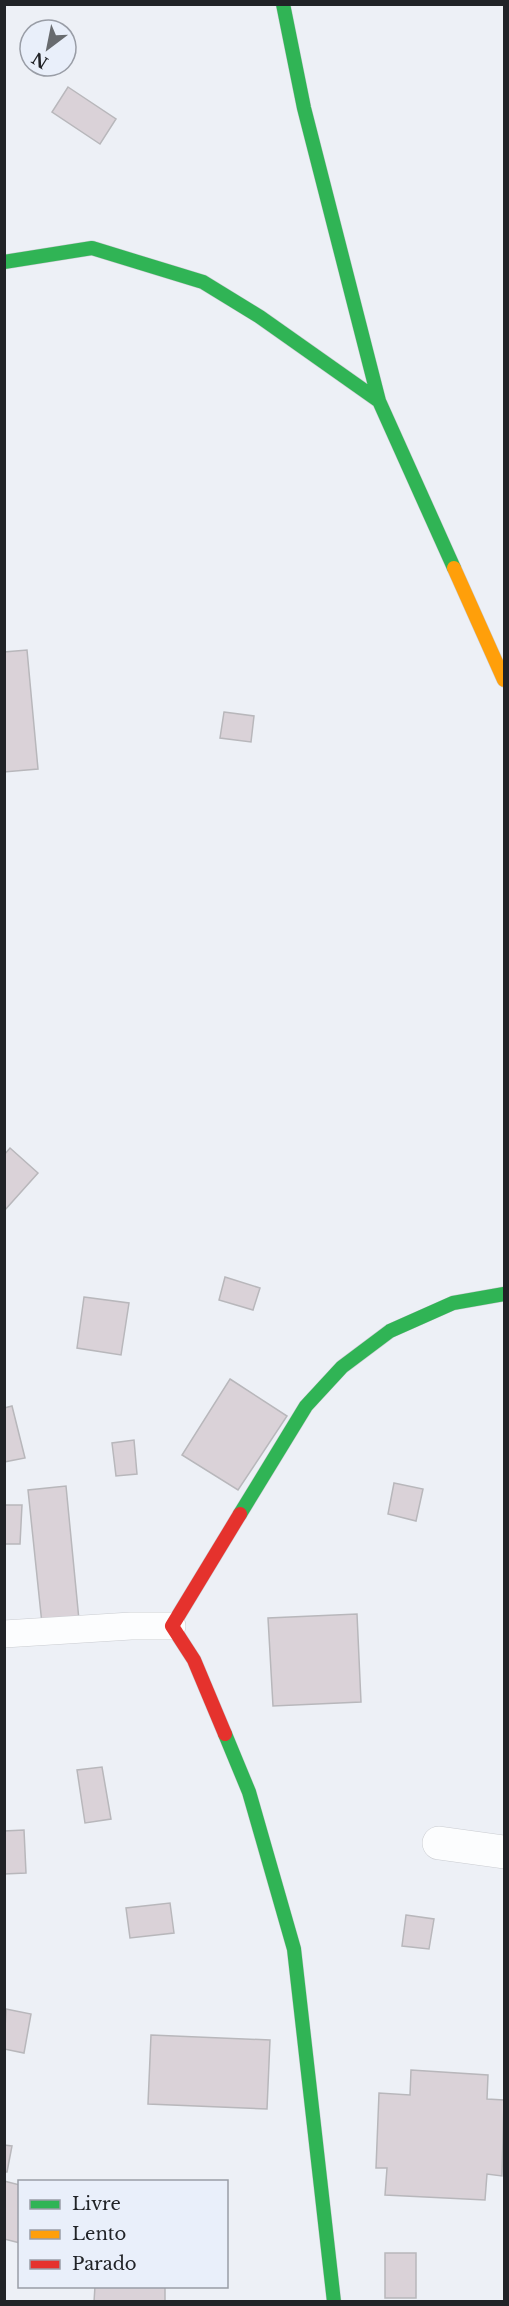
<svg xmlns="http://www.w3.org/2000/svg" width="509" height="2306" font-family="'Libre Baskerville',serif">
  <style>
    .building { fill: #dad2d8; stroke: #b8b7bb; stroke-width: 1.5 }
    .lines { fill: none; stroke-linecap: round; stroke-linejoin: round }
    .lane-casing { stroke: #caccd1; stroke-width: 28 }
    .street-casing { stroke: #caccd1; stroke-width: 34 }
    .fast-casing { stroke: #caccd1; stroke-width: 15 }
    .slow-casing { stroke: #caccd1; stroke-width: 15 }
    .jam-casing { stroke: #caccd1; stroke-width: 15 }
    .lane { stroke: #fcfdfe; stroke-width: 27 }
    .street { stroke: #fcfdfe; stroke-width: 33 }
    .fast { stroke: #30b455; stroke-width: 14 }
    .slow { stroke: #ff9f0a; stroke-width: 14 }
    .jam { stroke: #e5322d; stroke-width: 14 }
  </style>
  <rect width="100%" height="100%" fill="#edf0f6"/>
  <path class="building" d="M 68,87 L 116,119 L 100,144 L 52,112 Z
    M 27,650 L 38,769 L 4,772 L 4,652 Z
    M 224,712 L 254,716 L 251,742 L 220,738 Z
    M 10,1148 L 38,1173 L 4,1211 L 4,1155 Z
    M 225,1277 L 260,1288 L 253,1310 L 219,1300 Z
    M 84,1297 L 129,1303 L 121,1355 L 77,1348 Z
    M 230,1379 L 287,1416 L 238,1490 L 182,1455 Z
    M 12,1406 L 25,1458 L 4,1462 L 4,1408 Z
    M 134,1440 L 137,1474 L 116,1476 L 112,1443 Z
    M 394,1483 L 423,1489 L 416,1521 L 388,1514 Z
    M 66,1486 L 79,1620 L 42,1624 L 28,1490 Z
    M 4,1505 L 22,1505 L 20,1544 L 4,1544 Z
    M 357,1614 L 361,1702 L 273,1706 L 268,1618 Z
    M 102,1767 L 111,1819 L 85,1823 L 77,1770 Z
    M 24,1830 L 26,1873 L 4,1874 L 4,1831 Z
    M 170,1903 L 174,1933 L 130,1938 L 126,1908 Z
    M 406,1915 L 434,1919 L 429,1949 L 402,1946 Z
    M 6,2009 L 31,2014 L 24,2053 L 4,2049 Z
    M 151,2035 L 270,2040 L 267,2109 L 148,2104 Z
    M 411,2070 L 488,2075 L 487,2099 L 504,2100 L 502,2176 L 487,2174 L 485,2200 L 385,2195 L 387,2168 L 376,2168 L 379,2093 L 410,2095 Z
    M 4,2145 L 12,2146 L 7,2172 L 4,2172 Z
    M 4,2181 L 20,2185 L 20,2243 L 4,2239 Z
    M 385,2253 L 416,2253 L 416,2298 L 385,2298 Z
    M 95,2286 L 165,2286 L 165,2302 L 94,2302 Z"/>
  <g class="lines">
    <g class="lane-casing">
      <path id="lane" d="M 4,1634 L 131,1626 L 172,1626"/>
    </g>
    <g class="street-casing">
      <path id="street" d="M 439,1843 L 504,1852"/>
    </g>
    <g class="fast-casing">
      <path id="fast" d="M 283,4 L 304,108 L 379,401 L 454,568
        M 4,262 L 92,248 L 203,282 L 260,317 L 379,401
        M 240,1514 L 306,1406 L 342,1367 L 390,1331 L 453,1303 L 504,1294
        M 225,1734 L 249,1792 L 294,1949 L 334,2302"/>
    </g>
    <g class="slow-casing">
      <path id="slow" d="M 454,568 L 504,680"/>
    </g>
    <g class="jam-casing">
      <path id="jam" d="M 225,1734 L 194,1660 L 172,1626 L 240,1514"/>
    </g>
    <use href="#lane" class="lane"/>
    <use href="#street" class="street"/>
    <use href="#fast" class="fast"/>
    <use href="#slow" class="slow"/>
    <use href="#jam" class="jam"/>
  </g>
  <rect width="509" height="2306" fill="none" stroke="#212327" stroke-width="12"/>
  <rect x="18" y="2180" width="210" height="108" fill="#e9effa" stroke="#999da6" stroke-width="1.5"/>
  <rect x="30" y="2200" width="30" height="9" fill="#30b455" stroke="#999da6" stroke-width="1.5"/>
  <text x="72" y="2210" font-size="18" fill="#212327">Livre</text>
  <rect x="30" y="2230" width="30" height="9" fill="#ff9f0a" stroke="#999da6" stroke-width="1.5"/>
  <text x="72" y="2240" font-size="18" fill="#212327">Lento</text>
  <rect x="30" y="2260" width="30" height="9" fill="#e5322d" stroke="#999da6" stroke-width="1.5"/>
  <text x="72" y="2270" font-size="18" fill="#212327">Parado</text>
  <g transform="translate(48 48) rotate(212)"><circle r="28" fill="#e9effa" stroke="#999da6" stroke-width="1.5"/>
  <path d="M0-4.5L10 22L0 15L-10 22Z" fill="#686b6f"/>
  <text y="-9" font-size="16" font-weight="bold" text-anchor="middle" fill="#212327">N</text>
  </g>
</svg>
